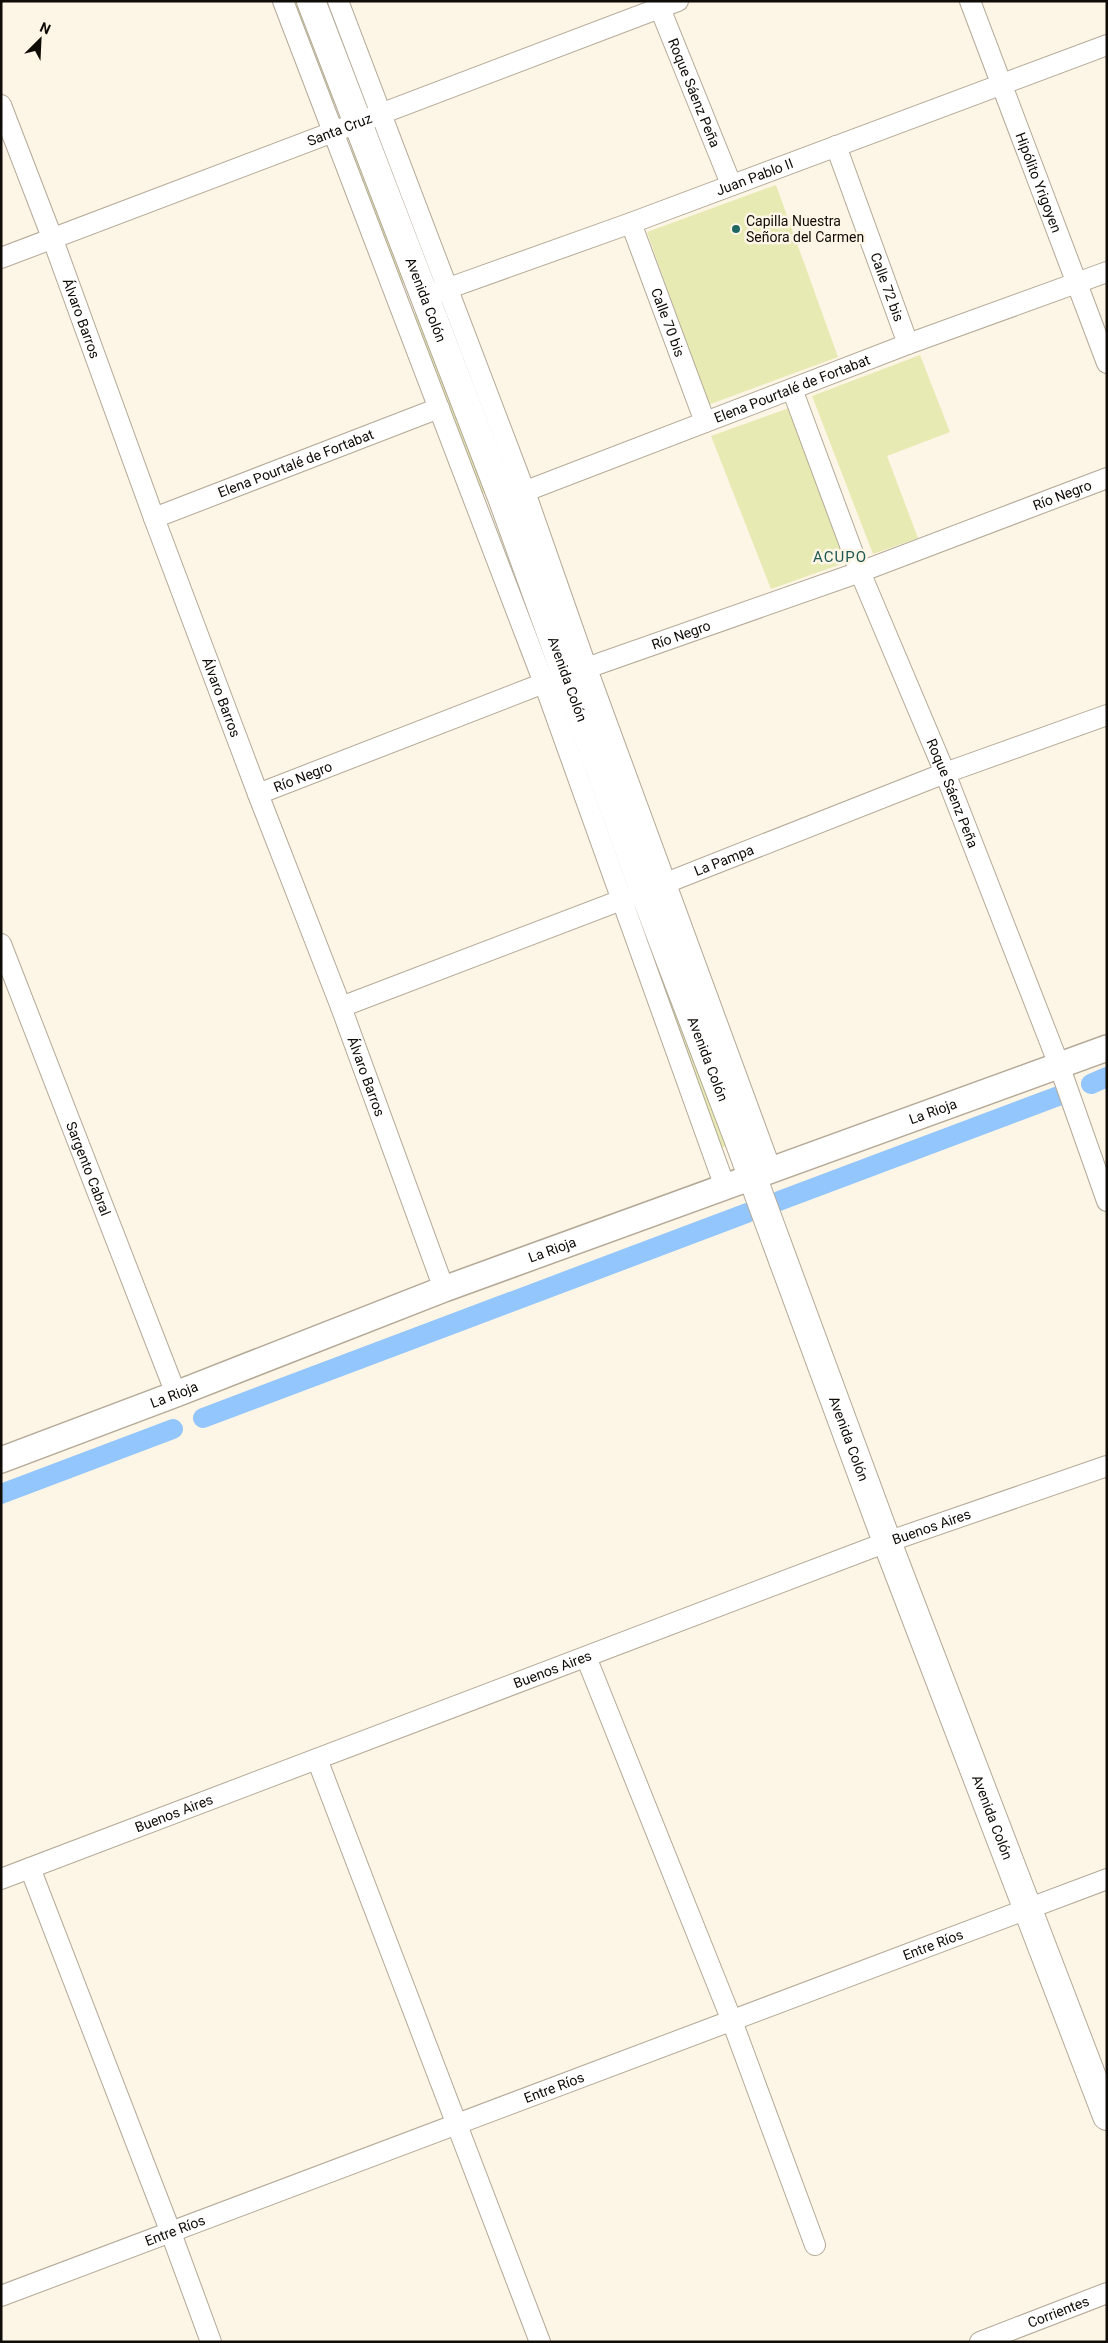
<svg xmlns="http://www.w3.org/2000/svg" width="1108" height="2343" font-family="Roboto,sans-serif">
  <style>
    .green { fill: #e7ebb3 }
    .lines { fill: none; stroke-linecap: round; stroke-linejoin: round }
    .canal { stroke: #92c6fc; stroke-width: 20 }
    .minor-casing { stroke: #b4a997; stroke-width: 22 }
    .tertiary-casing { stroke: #b4a997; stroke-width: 28 }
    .secondary-casing { stroke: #b4a997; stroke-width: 30 }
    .minor { stroke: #fff; stroke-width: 20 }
    .tertiary { stroke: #fff; stroke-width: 25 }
    .secondary { stroke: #fff; stroke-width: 28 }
    .poi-dot { fill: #1e6861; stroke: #fdf5e5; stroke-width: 2 }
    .labels { text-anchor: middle; stroke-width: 5; stroke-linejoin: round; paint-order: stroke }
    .street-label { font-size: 14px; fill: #0f0b06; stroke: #fdf5e5 }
    .poi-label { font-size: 14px; fill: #0f0b06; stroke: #fdf5e5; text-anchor: start }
    .neighbourhood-label { font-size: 15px; letter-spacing: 1px; fill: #1f5852; stroke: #fdf5e5 }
  </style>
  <rect width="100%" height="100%" fill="#fdf5e5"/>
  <path class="green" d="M 293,1 L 299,1 L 338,101 L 332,103 Z
    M 355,149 L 405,283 L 400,285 L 350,151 Z
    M 776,185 L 838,357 L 708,405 L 647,232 Z
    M 419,312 L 485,493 L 480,495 L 414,314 Z
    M 920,355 L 950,432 L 887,456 L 918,538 L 873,554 L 812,396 Z
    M 789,408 L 847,562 L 771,589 L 711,436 Z
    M 642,918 L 726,1146 L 720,1148 L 636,919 Z"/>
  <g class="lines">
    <path class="canal" d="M 1091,1084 L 1107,1077
      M 779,1201 L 1061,1095
      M 203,1418 L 747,1213
      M 1,1494 L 173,1429"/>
    <g class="minor-casing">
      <g id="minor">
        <path d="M 283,1 L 544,683 L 725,1187"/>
        <path d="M 338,1 L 525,492 L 587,669 L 771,1170"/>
        <path id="s1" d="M 657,1 L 731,184"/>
        <path id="s2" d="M 970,1 L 1107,363"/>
        <path id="s3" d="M 1,105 L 53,240 L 154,518 L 258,794 L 341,1007 L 444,1289"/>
        <path id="s4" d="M 836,146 L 908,344"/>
        <path id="s5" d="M 631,223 L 705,422"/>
        <path id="s6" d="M 1,258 L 678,1"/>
        <path id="s7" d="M 435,293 L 631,223 L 1107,45"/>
        <path id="s8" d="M 792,389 L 860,572 L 945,773 L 1059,1065 L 1107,1201"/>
        <path id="s9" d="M 513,496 L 908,344 L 1107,272"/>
        <path id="s10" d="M 154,518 L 439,408"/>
        <path id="s11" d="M 258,794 L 544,683 L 860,572 L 1107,478"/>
        <path id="s12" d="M 1,944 L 176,1394"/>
        <path id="s13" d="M 341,1007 L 666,883 L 945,773 L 1107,715"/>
        <path d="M 586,1657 L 732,2021 L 815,2245"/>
        <path d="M 317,1759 L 540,2342"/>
        <path d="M 30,1868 L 171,2233 L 211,2342"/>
        <path id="s14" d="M 1,1879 L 887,1542 L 1107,1466"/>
        <path id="s15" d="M 1,2296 L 1107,1879"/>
        <path id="s16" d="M 980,2342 L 1107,2293"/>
      </g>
    </g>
    <g class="tertiary-casing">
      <g id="tertiary">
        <path id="s17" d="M 1,1460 L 176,1394 L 444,1289 L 1107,1048"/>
      </g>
    </g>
    <g class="secondary-casing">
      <g id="secondary">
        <path id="s18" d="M 311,1 L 503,500 L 644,891 L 738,1138 L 887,1542 L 1107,2116"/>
      </g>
    </g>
    <use href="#minor" class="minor"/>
    <use href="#tertiary" class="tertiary"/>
    <use href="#secondary" class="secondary"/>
  </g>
  <circle class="poi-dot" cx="736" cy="229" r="5"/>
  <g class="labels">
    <g class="street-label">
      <text dy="5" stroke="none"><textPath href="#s1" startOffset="99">Roque Sáenz Peña</textPath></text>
      <text dy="5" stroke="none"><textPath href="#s6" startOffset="362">Santa Cruz</textPath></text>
      <text dy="5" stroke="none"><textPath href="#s7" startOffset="340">Juan Pablo II</textPath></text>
      <text dy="5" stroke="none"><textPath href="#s2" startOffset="194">Hipólito Yrigoyen</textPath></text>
      <text dy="5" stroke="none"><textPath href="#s4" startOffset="150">Calle 72 bis</textPath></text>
      <text dy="5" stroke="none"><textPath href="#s18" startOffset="320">Avenida Colón</textPath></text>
      <text dy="5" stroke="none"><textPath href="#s3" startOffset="228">Álvaro Barros</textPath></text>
      <text dy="5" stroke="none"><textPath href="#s5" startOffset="106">Calle 70 bis</textPath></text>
      <text dy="5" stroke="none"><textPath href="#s9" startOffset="299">Elena Pourtalé de Fortabat</textPath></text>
      <text dy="5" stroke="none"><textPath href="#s10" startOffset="152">Elena Pourtalé de Fortabat</textPath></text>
      <text dy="5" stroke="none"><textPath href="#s11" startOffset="858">Río Negro</textPath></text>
      <text dy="5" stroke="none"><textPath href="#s11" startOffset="452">Río Negro</textPath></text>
      <text dy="5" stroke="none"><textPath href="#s18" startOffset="725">Avenida Colón</textPath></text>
      <text dy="5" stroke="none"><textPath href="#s3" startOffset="632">Álvaro Barros</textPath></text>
      <text dy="5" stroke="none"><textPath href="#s11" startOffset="48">Río Negro</textPath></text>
      <text dy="5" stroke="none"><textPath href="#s8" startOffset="435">Roque Sáenz Peña</textPath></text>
      <text dy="5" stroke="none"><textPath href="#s13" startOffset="410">La Pampa</textPath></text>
      <text dy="5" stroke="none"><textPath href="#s18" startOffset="1130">Avenida Colón</textPath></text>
      <text dy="5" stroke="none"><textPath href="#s3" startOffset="1038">Álvaro Barros</textPath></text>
      <text dy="5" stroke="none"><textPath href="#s17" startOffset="995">La Rioja</textPath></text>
      <text dy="5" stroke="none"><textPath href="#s12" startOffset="241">Sargento Cabral</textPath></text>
      <text dy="5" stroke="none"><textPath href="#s17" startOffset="590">La Rioja</textPath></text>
      <text dy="5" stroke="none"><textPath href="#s17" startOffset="185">La Rioja</textPath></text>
      <text dy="5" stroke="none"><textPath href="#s18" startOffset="1535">Avenida Colón</textPath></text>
      <text dy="5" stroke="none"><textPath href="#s14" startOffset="995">Buenos Aires</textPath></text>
      <text dy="5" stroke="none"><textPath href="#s14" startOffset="590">Buenos Aires</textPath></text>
      <text dy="5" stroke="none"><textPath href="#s14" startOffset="185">Buenos Aires</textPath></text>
      <text dy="5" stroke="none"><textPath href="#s18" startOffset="1940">Avenida Colón</textPath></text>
      <text dy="5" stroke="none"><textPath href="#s15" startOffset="996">Entre Ríos</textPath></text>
      <text dy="5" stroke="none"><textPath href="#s15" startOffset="591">Entre Ríos</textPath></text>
      <text dy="5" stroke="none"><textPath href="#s15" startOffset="186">Entre Ríos</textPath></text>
      <text dy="5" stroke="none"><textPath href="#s16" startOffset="84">Corrientes</textPath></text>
    </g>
    <g class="poi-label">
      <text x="746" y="226">Capilla Nuestra<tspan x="746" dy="16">Señora del Carmen</tspan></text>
    </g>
    <g class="neighbourhood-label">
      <text x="840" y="562">ACUPO</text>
    </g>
  </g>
  <rect width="1108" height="2343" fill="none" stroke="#0f0b06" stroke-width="5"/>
  <g transform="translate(40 40) rotate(24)" stroke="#fdf5e5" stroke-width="4" paint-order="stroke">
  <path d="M0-4L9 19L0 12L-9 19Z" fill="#0f0b06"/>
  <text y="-8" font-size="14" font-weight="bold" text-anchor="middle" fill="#0f0b06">N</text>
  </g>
</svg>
